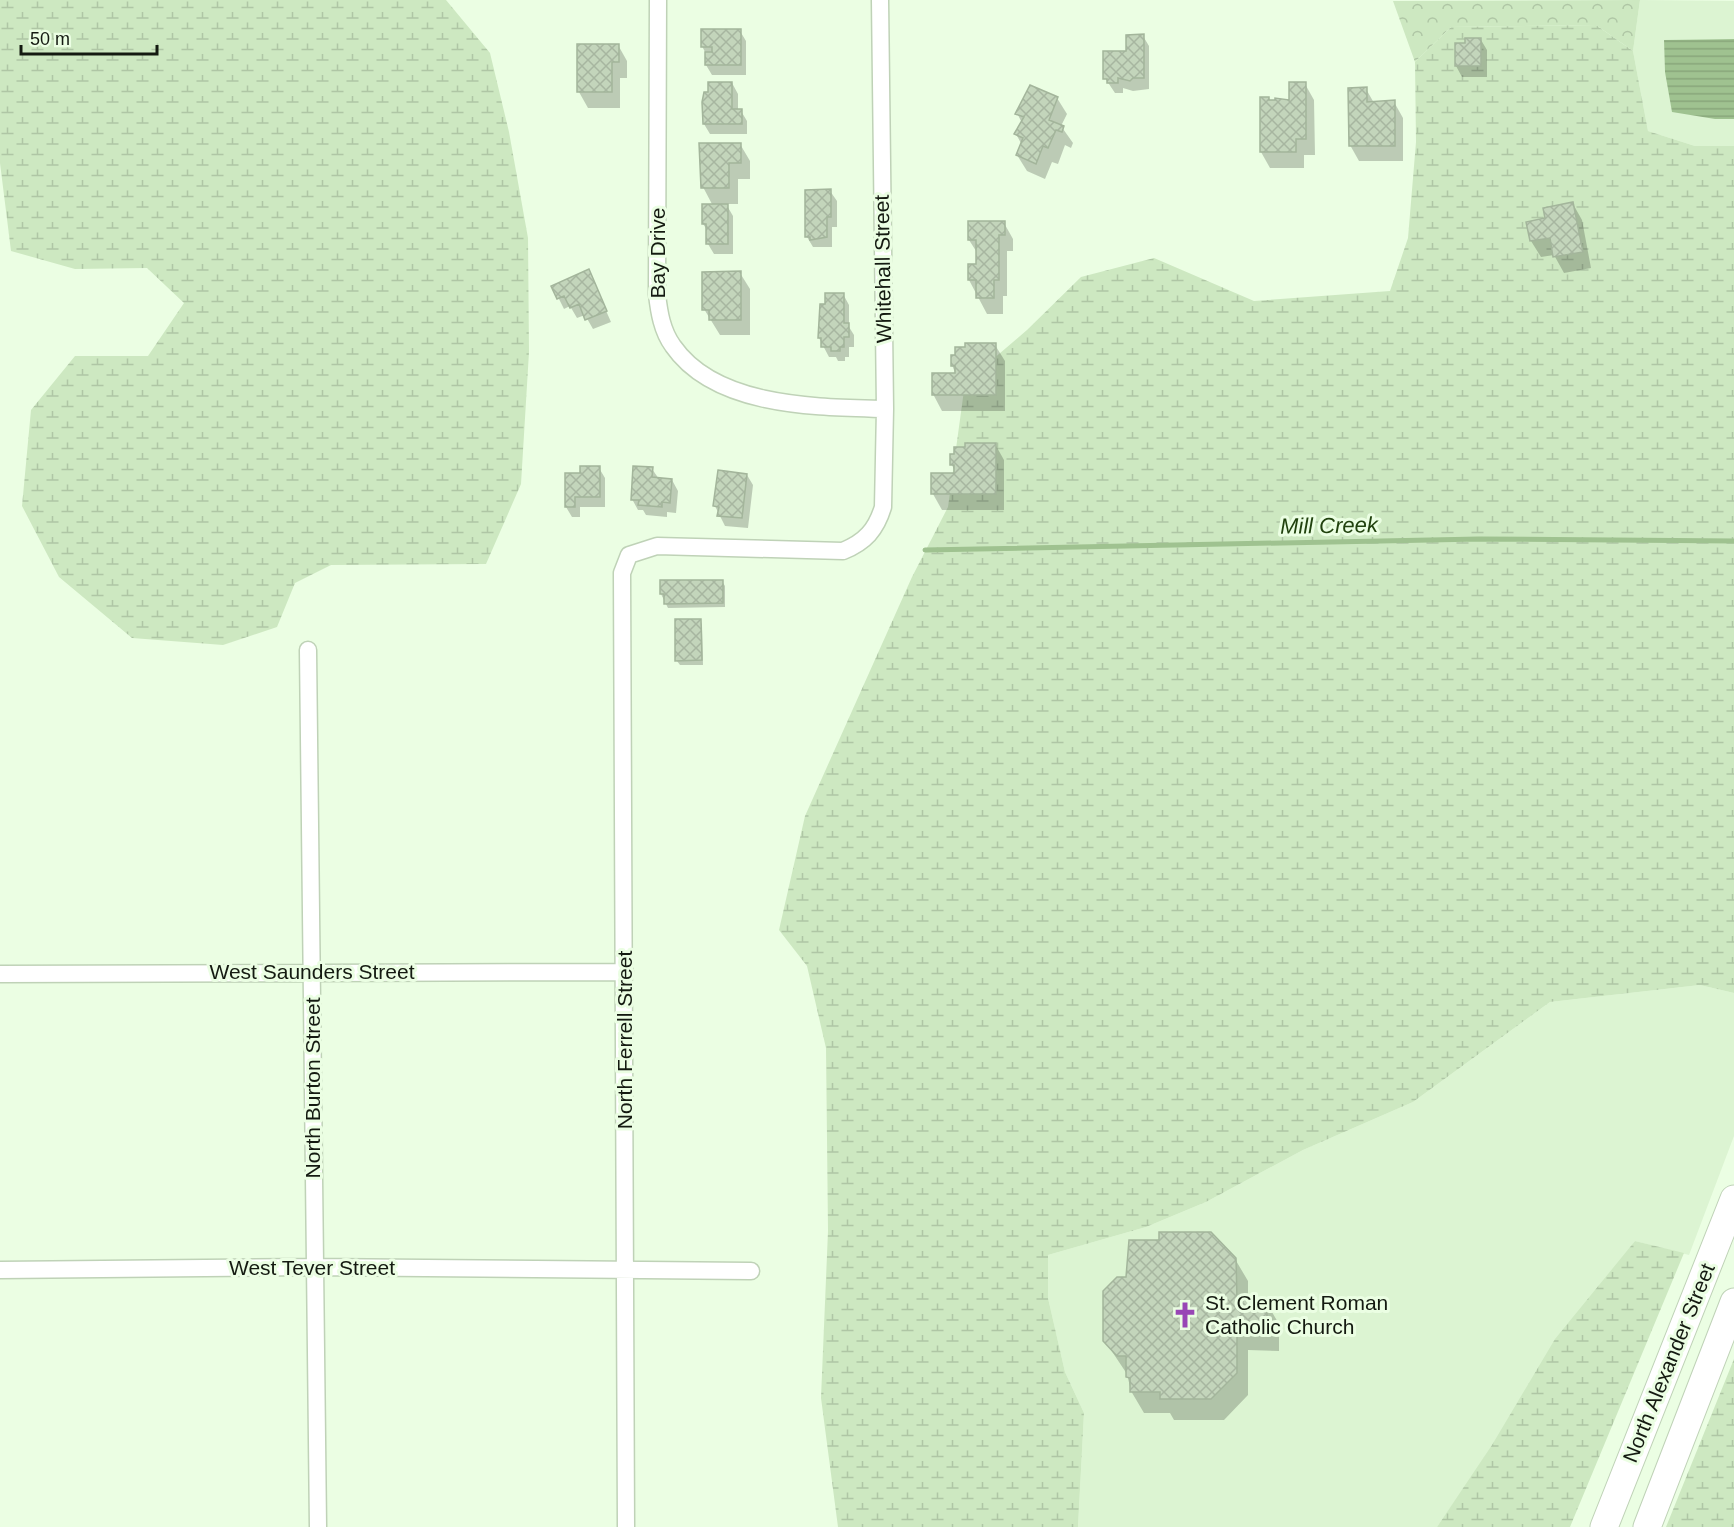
<svg xmlns="http://www.w3.org/2000/svg" width="1734" height="1527" font-family="Helvetica,sans-serif">
  <style>
    .built { fill: #dcf4d2 }
    .forest { fill: url(#forest-crowns) }
    .wetland { fill: url(#wetland-marsh) }
    .water { fill: url(#water-rules) }
    .shadow { fill: #0003 }
    .lines { fill: none; stroke-linecap: round; stroke-linejoin: round }
    .stream { stroke: #9fc290; stroke-width: 5 }
    .building { fill: url(#building-cross-hatch); stroke: #a3b59b; stroke-width: 1.5 }
    .street-casing { stroke: #bfd2b7; stroke-width: 19 }
    .primary-casing { stroke: #bfd2b7; stroke-width: 29 }
    .street { stroke: #fff; stroke-width: 16 }
    .primary { stroke: #fff; stroke-width: 27 }
    .labels { text-anchor: middle; stroke-width: 6; stroke-linejoin: round; paint-order: stroke }
    .street-label { font-size: 21px; fill: #141a11; stroke: #ebfee3 }
    .poi-label { font-size: 21px; fill: #141a11; stroke: #ebfee3; text-anchor: start }
    .water-label { font-size: 22px; font-style: italic; fill: #21420e; stroke: #ebfee3 }
  </style>
  <defs>
    <pattern id="forest-crowns" width="20" height="18" patternUnits="userSpaceOnUse" patternTransform="scale(1.5)"><rect width="20" height="18" fill="#cde8c1"/><path d="M2 6a3 3 0 1 1 6 0M12 15a3 3 0 1 1 6 0" fill="none" stroke="#afc6a5"/></pattern>
    <pattern id="wetland-marsh" width="20" height="14" patternUnits="userSpaceOnUse" patternTransform="scale(1.5)"><rect width="20" height="14" fill="#cde8c1"/><path d="M1 5h8M5 5V1M11 12h8M15 12V8" fill="none" stroke="#afc6a5"/></pattern>
    <pattern id="water-rules" width="6" height="5" patternUnits="userSpaceOnUse" patternTransform="scale(1.5)"><rect width="6" height="5" fill="#9fc290"/><path d="M0 2.5h6" fill="none" stroke="#88a67b"/></pattern>
    <pattern id="building-cross-hatch" width="8" height="8" patternUnits="userSpaceOnUse" patternTransform="scale(1.5)"><rect width="8" height="8" fill="#c3d5bb"/><path d="M0 0l8 8M0 8l8-8" fill="none" stroke="#a7b6a0"/></pattern>
  </defs>
  <rect width="100%" height="100%" fill="#ebfee3"/>
  <path class="built" d="M 1640,0 L 1734,1 L 1734,39 L 1664,40 L 1715,119 L 1734,119 L 1734,146 L 1695,146 L 1648,131 L 1633,51 Z
    M 1700,985 L 1734,993 L 1734,1136 L 1689,1255 L 1635,1241 L 1437,1527 L 1078,1527 L 1084,1413 L 1065,1372 L 1048,1298 L 1048,1255 L 1146,1227 L 1206,1202 L 1303,1150 L 1413,1102 L 1550,1002 Z"/>
  <path class="forest" d="M 1640,0 L 1633,51 L 1596,25 L 1451,27 L 1415,62 L 1393,1 Z"/>
  <path class="wetland" d="M 0,0 L 446,0 L 490,53 L 509,132 L 528,238 L 529,352 L 521,484 L 486,564 L 331,565 L 295,583 L 277,627 L 223,645 L 132,638 L 59,577 L 22,506 L 31,410 L 75,356 L 148,356 L 184,303 L 147,268 L 75,269 L 11,251 L 0,163 Z
    M 1596,25 L 1633,51 L 1648,131 L 1695,146 L 1734,146 L 1734,993 L 1700,985 L 1550,1002 L 1413,1102 L 1303,1150 L 1206,1202 L 1146,1227 L 1048,1255 L 1048,1298 L 1065,1372 L 1084,1413 L 1078,1527 L 838,1527 L 821,1398 L 828,1231 L 826,1048 L 807,966 L 779,930 L 805,816 L 912,577 L 948,507 L 965,383 L 1027,330 L 1081,277 L 1154,258 L 1254,301 L 1390,291 L 1408,238 L 1416,142 L 1415,62 L 1451,27 Z
    M 1635,1241 L 1684,1253 L 1570,1527 L 1437,1527 L 1492,1445 L 1555,1339 Z
    M 1734,1359 L 1734,1527 L 1666,1527 Z"/>
  <path class="water" d="M 1734,39 L 1734,119 L 1715,119 L 1672,112 L 1665,72 L 1664,40 Z"/>
  <path class="shadow" d="M 740,31 L 746,41 L 746,75 L 712,75 L 706,65 L 706,54 L 702,46 Z
    M 1143,36 L 1149,46 L 1149,89 L 1133,91 L 1123,88 L 1123,93 L 1115,93 L 1105,78 Z
    M 1481,40 L 1487,50 L 1487,77 L 1462,77 L 1456,66 L 1456,45 Z
    M 618,45 L 627,61 L 627,78 L 620,78 L 620,108 L 588,108 L 579,92 Z
    M 709,83 L 732,83 L 738,94 L 738,111 L 741,111 L 747,121 L 747,134 L 710,134 L 704,124 Z
    M 1305,84 L 1314,100 L 1315,155 L 1304,155 L 1304,168 L 1270,168 L 1261,152 L 1269,98 L 1270,101 L 1291,101 Z
    M 1366,89 L 1374,103 L 1394,102 L 1403,118 L 1403,161 L 1359,161 L 1350,145 Z
    M 1057,98 L 1067,114 L 1061,126 L 1073,143 L 1071,148 L 1065,145 L 1058,164 L 1052,162 L 1045,179 L 1027,171 L 1017,155 L 1022,145 L 1016,134 L 1022,123 L 1017,113 Z
    M 740,144 L 750,161 L 750,179 L 738,179 L 738,204 L 726,204 L 733,216 L 733,254 L 714,254 L 708,244 L 708,231 L 703,224 L 713,206 L 703,187 Z
    M 830,191 L 837,201 L 837,227 L 832,227 L 832,247 L 813,247 L 807,237 Z
    M 1573,204 L 1582,220 L 1591,268 L 1564,273 L 1554,255 L 1541,257 L 1531,241 L 1528,223 L 1547,220 Z
    M 969,223 L 1004,223 L 1013,239 L 1013,251 L 1007,251 L 1007,296 L 1003,296 L 1003,314 L 987,314 L 969,280 L 978,265 L 978,254 L 969,240 Z
    M 588,270 L 611,322 L 593,329 L 585,315 L 577,318 L 570,306 L 564,309 L 553,287 Z
    M 740,273 L 750,289 L 750,335 L 720,335 L 704,309 Z
    M 843,294 L 849,305 L 849,327 L 854,335 L 854,347 L 849,347 L 849,357 L 845,357 L 845,361 L 838,361 L 836,357 L 829,357 L 819,338 L 827,305 Z
    M 995,345 L 1005,361 L 1005,411 L 942,411 L 933,394 L 956,375 L 952,365 L 956,356 Z
    M 995,444 L 1004,460 L 1004,510 L 942,510 L 933,494 L 933,474 L 956,474 L 952,465 Z
    M 599,468 L 605,478 L 605,507 L 580,507 L 580,517 L 572,517 L 566,507 L 581,474 Z
    M 652,469 L 659,479 L 672,480 L 678,491 L 676,513 L 667,512 L 667,517 L 646,515 L 643,510 L 638,510 L 632,499 Z
    M 747,475 L 753,485 L 748,528 L 725,526 L 715,506 Z
    M 722,581 L 725,586 L 725,607 L 668,608 L 661,594 Z
    M 700,620 L 702,625 L 703,665 L 680,665 L 677,661 Z
    M 1235,1259 L 1248,1281 L 1248,1302 L 1266,1302 L 1279,1324 L 1279,1351 L 1248,1350 L 1248,1395 L 1224,1420 L 1174,1420 L 1170,1413 L 1144,1413 L 1131,1391 L 1127,1374 L 1105,1341 L 1127,1278 Z"/>
  <g class="lines">
    <path class="stream" d="M 925,550 L 1479,539 L 1734,541"/>
  </g>
  <path class="building" d="M 701,29 L 741,29 L 741,65 L 705,65 L 705,52 L 712,52 L 712,47 L 701,47 Z
    M 1144,34 L 1144,78 L 1133,78 L 1130,81 L 1118,78 L 1118,83 L 1107,83 L 1107,79 L 1103,79 L 1103,51 L 1126,51 L 1126,35 Z
    M 1465,38 L 1481,38 L 1481,66 L 1455,66 L 1455,43 L 1465,43 Z
    M 577,44 L 619,44 L 619,62 L 612,62 L 612,92 L 577,92 Z
    M 708,82 L 732,82 L 732,109 L 742,109 L 742,124 L 703,124 L 702,102 L 704,92 L 708,92 Z
    M 1289,82 L 1306,82 L 1306,139 L 1296,139 L 1296,152 L 1260,152 L 1260,97 L 1269,97 L 1269,100 L 1275,100 L 1275,98 L 1289,100 Z
    M 1030,85 L 1058,97 L 1049,120 L 1064,126 L 1062,132 L 1056,130 L 1048,148 L 1043,146 L 1036,164 L 1016,155 L 1023,138 L 1014,134 L 1024,117 L 1015,114 Z
    M 1367,87 L 1367,102 L 1395,100 L 1395,146 L 1349,146 L 1348,88 Z
    M 699,143 L 741,143 L 741,163 L 729,163 L 729,188 L 701,188 Z
    M 831,189 L 831,217 L 827,217 L 827,237 L 810,240 L 810,237 L 805,237 L 805,190 Z
    M 1573,202 L 1583,252 L 1553,257 L 1550,238 L 1530,241 L 1526,222 L 1545,218 L 1543,208 Z
    M 702,204 L 728,204 L 728,244 L 706,244 L 706,224 L 702,224 Z
    M 968,221 L 1005,221 L 1005,235 L 999,235 L 999,280 L 994,280 L 994,298 L 976,298 L 976,280 L 968,280 L 968,264 L 976,264 L 976,240 L 968,240 Z
    M 589,269 L 607,311 L 585,320 L 579,304 L 570,308 L 564,296 L 557,299 L 551,286 Z
    M 741,271 L 741,320 L 709,320 L 709,310 L 702,310 L 702,272 Z
    M 825,293 L 844,293 L 844,323 L 849,323 L 849,337 L 844,337 L 844,347 L 840,347 L 840,351 L 831,351 L 831,347 L 821,347 L 821,338 L 818,338 L 820,304 L 825,304 Z
    M 965,343 L 996,343 L 996,395 L 932,395 L 932,373 L 955,373 L 955,366 L 951,366 L 951,355 L 955,355 L 955,347 L 965,347 Z
    M 965,443 L 996,443 L 996,494 L 931,494 L 931,473 L 954,473 L 954,465 L 950,465 L 950,454 L 954,454 L 954,447 L 965,447 Z
    M 580,466 L 600,466 L 600,497 L 575,497 L 575,507 L 565,507 L 565,473 L 580,473 Z
    M 633,466 L 653,467 L 652,477 L 672,479 L 670,503 L 662,502 L 662,507 L 638,505 L 639,500 L 631,500 Z
    M 718,470 L 747,474 L 742,518 L 717,516 L 719,507 L 713,506 Z
    M 660,580 L 723,580 L 723,603 L 664,604 L 664,594 L 660,594 Z
    M 675,619 L 701,619 L 702,660 L 675,661 Z
    M 1159,1232 L 1211,1232 L 1236,1258 L 1237,1300 L 1267,1301 L 1267,1329 L 1237,1329 L 1237,1373 L 1211,1399 L 1160,1399 L 1160,1392 L 1130,1392 L 1130,1378 L 1126,1377 L 1126,1356 L 1117,1356 L 1103,1341 L 1103,1291 L 1117,1277 L 1126,1277 L 1129,1240 L 1159,1240 Z"/>
  <g class="lines">
    <g class="street-casing">
      <path id="street" d="M 658,0 L 657,294 C 659,312 662,331 673,346 C 716,408 818,407 885,409
        M 308,650 L 318,1527
        M 0,974 L 625,972
        M 0,1270 L 313,1267 L 751,1271
        M 626,1527 L 622,573 L 629,555 L 657,546 L 843,551 C 865,542 876,530 883,507 L 885,409 L 880,0"/>
    </g>
    <g class="primary-casing">
      <path id="primary" d="M 1604,1527 L 1734,1199
        M 1647,1527 L 1734,1302"/>
    </g>
    <use href="#street" class="street"/>
    <use href="#primary" class="primary"/>
  </g>
  <defs>
    <g id="church-bare" transform="scale(2.07)"><path d="M-1.2-6h2.4v3.5h3.3v2.4h-3.3V6h-2.4V-.1h-3.3v-2.4h3.3Z" fill="#9846b5" stroke="#ebfee3" stroke-width="2.5" paint-order="stroke"/></g>
  </defs>
  <g fill-rule="evenodd">
    <use href="#church-bare" x="1185" y="1315"/>
  </g>
  <g class="labels">
    <g class="street-label">
      <text transform="translate(658 253) rotate(-90)" y="7">Bay Drive</text>
      <text transform="translate(883 269) rotate(-91)" y="7">Whitehall Street</text>
      <text x="312" y="979">West Saunders Street</text>
      <text transform="translate(625 1040) rotate(-90)" y="7">North Ferrell Street</text>
      <text transform="translate(313 1088) rotate(-90)" y="7">North Burton Street</text>
      <text x="312" y="1275">West Tever Street</text>
      <text transform="translate(1669 1363) rotate(-68)" y="7">North Alexander Street</text>
    </g>
    <g class="poi-label">
      <text x="1205" y="1310">St. Clement Roman<tspan x="1205" dy="24">Catholic Church</tspan></text>
    </g>
    <g class="water-label">
      <text transform="translate(1329 525) rotate(-1)" y="8">Mill Creek</text>
    </g>
  </g>
  <path d="M21 45v9h136v-9" fill="none" stroke="#141a11" stroke-width="3"/>
  <text x="30" y="45" font-size="18" fill="#141a11" stroke="#ebfee3" stroke-width="4.5" paint-order="stroke">50 m</text>
</svg>
